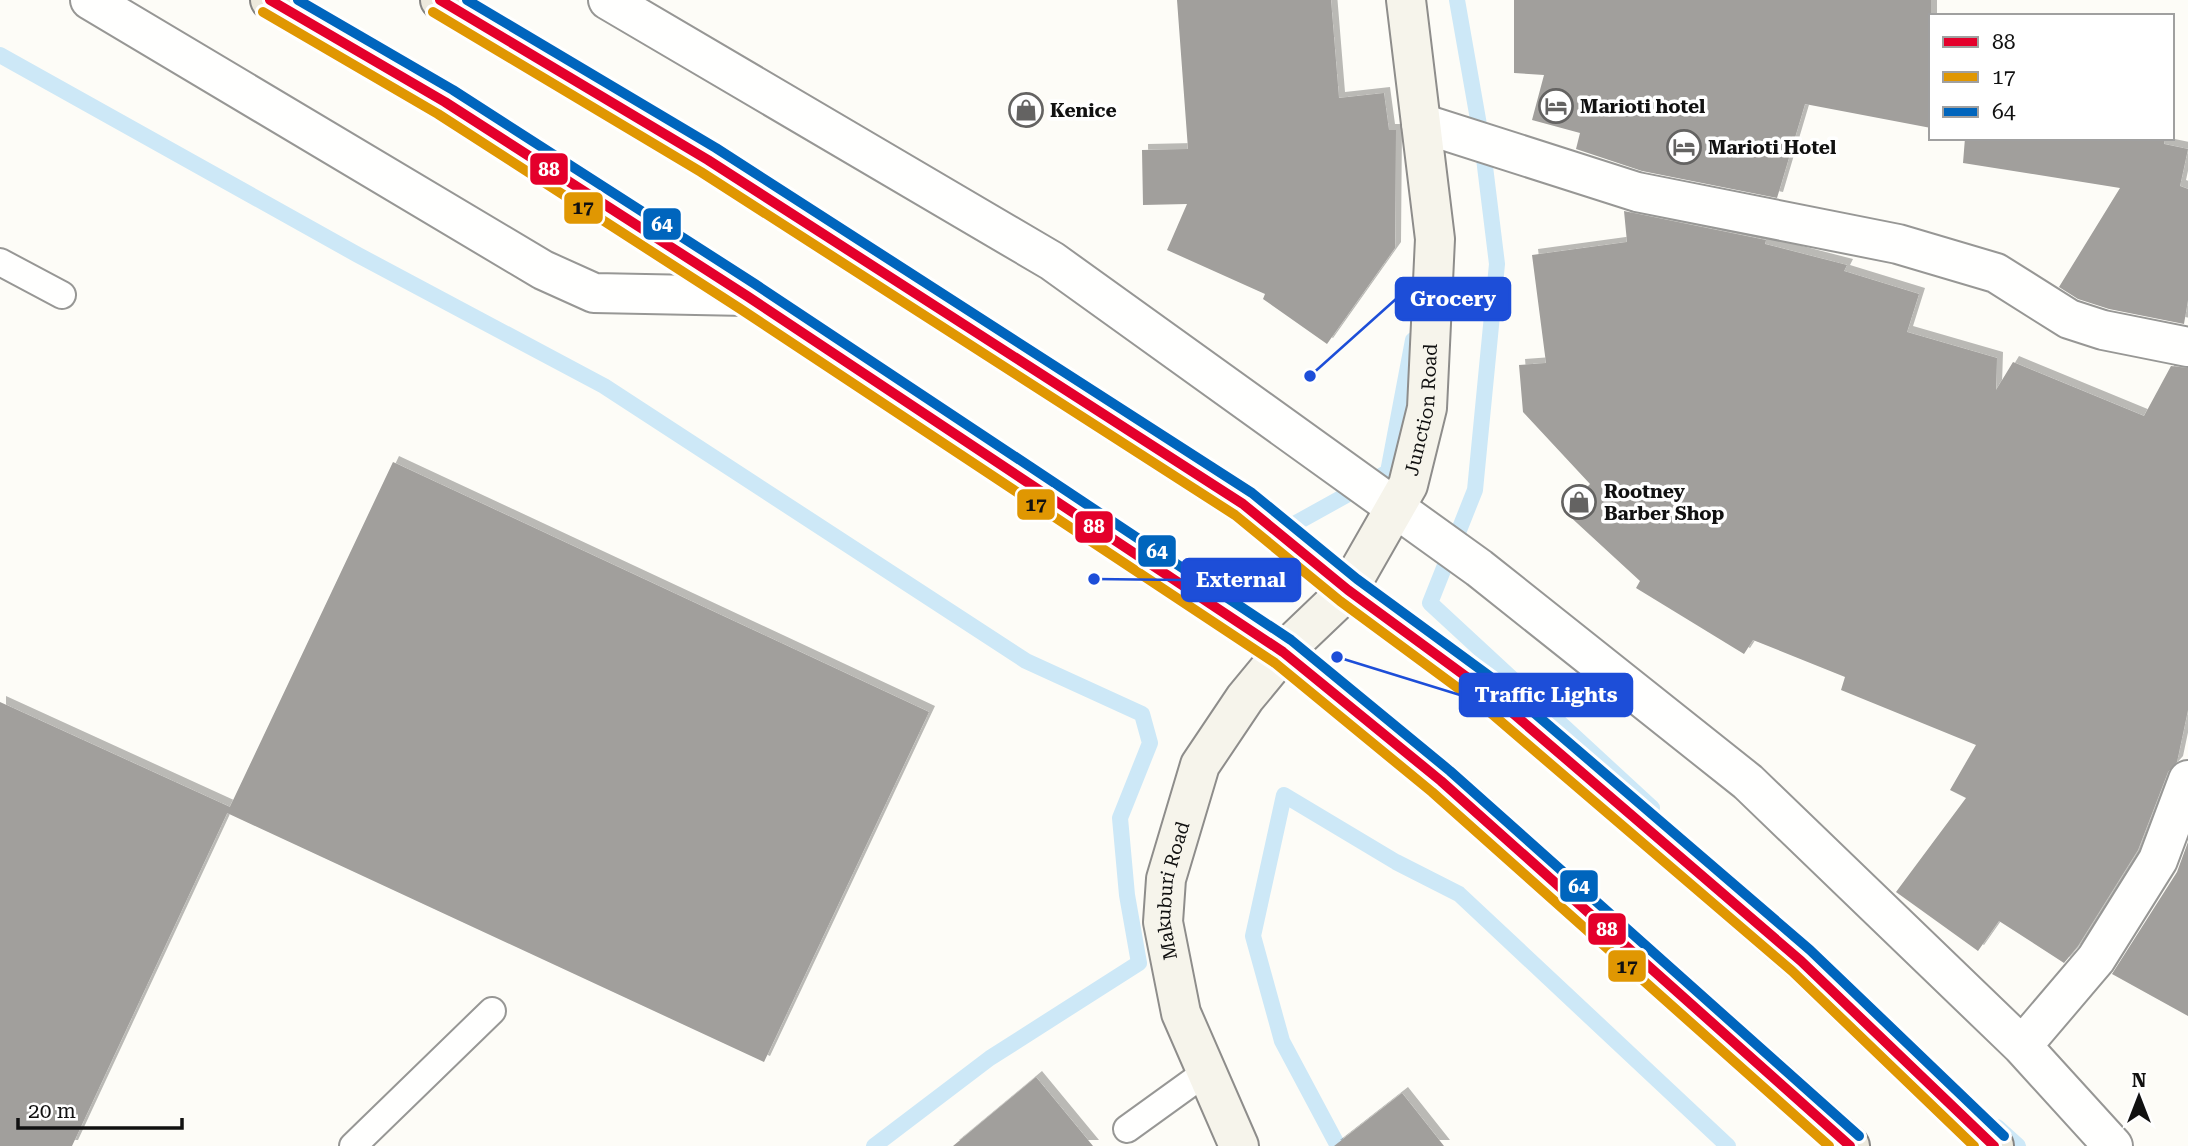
<svg xmlns="http://www.w3.org/2000/svg" width="2188" height="1146" font-family="'Roboto Serif',serif">
  <style>
    .lines { fill: none; stroke-linecap: round; stroke-linejoin: round }
    .stream { stroke: #cde8f7; stroke-width: 16 }
    .building { fill: #a19f9c; filter: url(#shadow) }
    .lane-casing { stroke: #979795; stroke-width: 30 }
    .street-casing { stroke: #979795; stroke-width: 42 }
    .secondary-casing { stroke: #8e8d8b; stroke-width: 42 }
    .primary-casing { stroke: #858482; stroke-width: 42 }
    .lane { stroke: #fffffe; stroke-width: 26 }
    .street { stroke: #fffffe; stroke-width: 38 }
    .secondary { stroke: #f6f4eb; stroke-width: 38 }
    .primary { stroke: #ede9dc; stroke-width: 38 }
    .bus-1-casing { stroke: #fff; stroke-width: 16 }
    .bus-2-casing { stroke: #fff; stroke-width: 16 }
    .bus-3-casing { stroke: #fff; stroke-width: 16 }
    .bus-1 { stroke: #e4002b; stroke-width: 10 }
    .bus-2 { stroke: #e09702; stroke-width: 10 }
    .bus-3 { stroke: #0065bd; stroke-width: 10 }
    .labels { text-anchor: middle; stroke-width: 7; stroke-linejoin: round; paint-order: stroke }
    .poi-label { font-size: 19px; font-weight: bold; fill: #111; stroke: #fff; text-anchor: start }
    .street-label { font-size: 19px; fill: #111; stroke: #fff }
    .leader { fill: none; stroke: #1d4ed8; stroke-width: 2.5 }
    .callout-dot { fill: #1d4ed8; stroke: #fff; stroke-width: 2.5 }
    .callout { fill: #1d4ed8; stroke: #1d4ed8; stroke-width: 2.5 }
    .callout-label { font-size: 21px; text-anchor: middle; font-weight: bold; fill: #fff }
    .line-badge { stroke: #fff; stroke-width: 2.5 }
    .badge-label { font-size: 19px; text-anchor: middle; font-weight: bold; fill: #fff }
    .pale-badge-label { font-size: 19px; text-anchor: middle; font-weight: bold; fill: #111 }
  </style>
  <defs>
    <filter id="shadow"><feDropShadow dx="6" dy="-6" stdDeviation="0" flood-color="#0004"/></filter>
  </defs>
  <rect width="100%" height="100%" fill="#fdfcf7"/>
  <g class="lines">
    <path class="stream" d="M 1457,0 L 1482,142 L 1497,264 L 1475,490 L 1430,603 L 1652,808
      M 0,55 L 358,255 L 604,386 L 1026,661 L 1142,714 L 1150,743 L 1120,818 L 1127,895 L 1139,963 L 990,1058 L 874,1146
      M 1296,523 L 1388,472 L 1413,340
      M 1997,1127 L 2018,1146
      M 1338,1146 L 1282,1041 L 1253,936 L 1284,795 L 1396,862 L 1459,894 L 1728,1146"/>
  </g>
  <path class="building" d="M 1177,0 L 1331,0 L 1339,98 L 1384,93 L 1389,130 L 1396,130 L 1395,248 L 1327,344 L 1263,299 L 1265,294 L 1167,250 L 1187,204 L 1143,205 L 1142,150 L 1188,149 Z
    M 1514,0 L 1931,0 L 1931,128 L 1805,104 L 1777,198 L 1642,171 L 1576,149 L 1580,133 L 1532,120 L 1544,75 L 1514,73 Z
    M 1965,138 L 2165,138 L 2164,144 L 2188,149 L 2180,186 L 2188,189 L 2188,300 L 2184,324 L 2109,309 L 2078,299 L 2059,287 L 2120,188 L 1963,163 Z
    M 1624,211 L 1766,240 L 1765,244 L 1847,265 L 1844,271 L 1919,294 L 1907,332 L 1997,358 L 1996,390 L 2013,362 L 2144,416 L 2171,366 L 2188,368 L 2188,710 L 2177,762 L 2168,772 L 2138,850 L 2078,946 L 2064,963 L 1999,921 L 1978,951 L 1896,892 L 1966,798 L 1950,790 L 1976,745 L 1841,690 L 1845,677 L 1753,640 L 1744,654 L 1636,588 L 1640,581 L 1565,512 L 1590,484 L 1523,412 L 1519,365 L 1546,363 L 1532,255 L 1627,242 Z
    M 393,462 L 929,712 L 764,1062 L 227,813 Z
    M 0,702 L 230,807 L 72,1146 L 0,1146 Z
    M 2188,842 L 2188,1016 L 2112,974 L 2177,872 Z
    M 1036,1077 L 1093,1146 L 953,1146 Z
    M 1402,1093 L 1444,1146 L 1334,1146 Z"/>
  <g class="lines">
    <g class="lane-casing">
      <path id="lane" d="M 0,262 L 62,295
        M 1127,1129 L 1206,1072
        M 353,1146 L 492,1011"/>
    </g>
    <g class="street-casing">
      <path id="street" d="M 90,0 L 543,270 L 594,293 L 747,296
        M 608,0 L 1052,261 L 1479,568 L 1748,782 L 2022,1046 L 2113,1146
        M 1421,123 L 1637,192 L 1898,244 L 1996,273 L 2069,319 L 2103,330 L 2188,347
        M 2022,1046 L 2096,959 L 2158,860 L 2188,780"/>
    </g>
    <g class="secondary-casing">
      <g id="secondary">
        <path id="s1" d="M 1239,1146 L 1181,1013 L 1163,922 L 1166,879 L 1200,765 L 1245,698 L 1283,652 L 1348,590 L 1408,485 L 1427,408 L 1435,239 L 1406,0"/>
      </g>
    </g>
    <g class="primary-casing">
      <path id="primary" d="M 270,0 L 445,102 L 747,296 L 1283,652 L 1441,781 L 1850,1146
        M 440,0 L 708,160 L 1243,504 L 1348,590 L 1494,697 L 1801,961 L 1994,1146"/>
    </g>
    <use href="#lane" class="lane"/>
    <use href="#street" class="street"/>
    <use href="#secondary" class="secondary"/>
    <use href="#primary" class="primary"/>
    <g class="bus-1-casing">
      <path id="bus-1" d="M 270,0 L 445,102 L 747,296 L 1283,652 L 1441,781 L 1850,1146
        M 440,0 L 708,160 L 1243,504 L 1348,590 L 1494,697 L 1801,961 L 1994,1146"/>
    </g>
    <g class="bus-2-casing">
      <path id="bus-2" d="M 263,12 L 438,114 L 739,308 L 1275,663 L 1432,792 L 1829,1146
        M 433,12 L 701,172 L 1235,515 L 1340,601 L 1485,708 L 1792,971 L 1974,1146"/>
    </g>
    <g class="bus-3-casing">
      <path id="bus-3" d="M 298,0 L 453,90 L 755,284 L 1291,640 L 1450,771 L 1859,1136
        M 467,0 L 716,148 L 1252,493 L 1357,579 L 1503,686 L 1810,950 L 2004,1136"/>
    </g>
    <use href="#bus-1" class="bus-1"/>
    <use href="#bus-2" class="bus-2"/>
    <use href="#bus-3" class="bus-3"/>
  </g>
  <defs>
    <g id="hotel-ring" transform="scale(1.75)"><circle r="9.5" fill="#fff" stroke="#646362" stroke-width="1.5"/><path d="M-6-4.5h1.5V1H6V5H4.5V3h-9V5H-6ZM-4 0a1.8 1.8 0 1 1 3.6 0ZM.5 0V-2.5h3Q6-2.5 6 0Z" fill="#646362"/></g>
    <g id="shop-ring" transform="scale(1.75)"><circle r="9.5" fill="#fff" stroke="#646362" stroke-width="1.5"/><path d="M-5-2.5h2.3a2.7 3.5 0 0 1 5.4 0H5L5.5 6h-11ZM-1.5-2.5h3a1.5 2.3 0 0 0-3 0Z" fill="#646362"/></g>
  </defs>
  <g fill-rule="evenodd">
    <use href="#hotel-ring" x="1556" y="106"/>
    <use href="#shop-ring" x="1026" y="110"/>
    <use href="#hotel-ring" x="1684" y="147"/>
    <use href="#shop-ring" x="1579" y="502"/>
  </g>
  <g class="labels">
    <g class="poi-label">
      <text x="1580" y="113">Marioti hotel</text>
      <text x="1050" y="117">Kenice</text>
      <text x="1708" y="154">Marioti Hotel</text>
      <text x="1604" y="498">Rootney<tspan x="1604" dy="22">Barber Shop</tspan></text>
    </g>
    <g class="street-label">
      <text dy="7" stroke="none"><textPath href="#s1" startOffset="828">Junction Road</textPath></text>
      <text dy="7" stroke="none"><textPath href="#s1" startOffset="270">Makuburi Road</textPath></text>
    </g>
  </g>
  <path class="leader" d="M1310 376L1396 299M1094 579L1182 580M1337 657L1460 695"/>
  <g class="callout-dot">
    <circle cx="1310" cy="376" r="7"/>
    <circle cx="1094" cy="579" r="7"/>
    <circle cx="1337" cy="657" r="7"/>
  </g>
  <g class="callout">
    <rect x="1396" y="278" width="114" height="42" rx="7"/>
    <rect x="1182" y="559" width="118" height="42" rx="7"/>
    <rect x="1460" y="674" width="172" height="42" rx="7"/>
  </g>
  <g class="callout-label">
    <text x="1453" y="306">Grocery</text>
    <text x="1241" y="587">External</text>
    <text x="1546" y="702">Traffic Lights</text>
  </g>
  <g class="line-badge">
    <rect x="529" y="152" width="40" height="34" rx="7" fill="#e4002b"/>
    <rect x="563" y="191" width="41" height="34" rx="7" fill="#e09702"/>
    <rect x="642" y="207" width="40" height="34" rx="7" fill="#0065bd"/>
    <rect x="1016" y="488" width="40" height="33" rx="7" fill="#e09702"/>
    <rect x="1074" y="510" width="40" height="34" rx="7" fill="#e4002b"/>
    <rect x="1137" y="534" width="40" height="34" rx="7" fill="#0065bd"/>
    <rect x="1559" y="869" width="40" height="34" rx="7" fill="#0065bd"/>
    <rect x="1587" y="912" width="40" height="34" rx="7" fill="#e4002b"/>
    <rect x="1607" y="949" width="40" height="34" rx="7" fill="#e09702"/>
  </g>
  <g class="badge-label">
    <text x="549" y="176">88</text>
    <text x="662" y="231">64</text>
    <text x="1094" y="533">88</text>
    <text x="1157" y="558">64</text>
    <text x="1579" y="893">64</text>
    <text x="1607" y="936">88</text>
  </g>
  <g class="pale-badge-label">
    <text x="583" y="214">17</text>
    <text x="1036" y="511">17</text>
    <text x="1627" y="973">17</text>
  </g>
  <rect x="1929" y="14" width="245" height="126" fill="#ffffff" stroke="#a0a0a0" stroke-width="2"/>
  <rect x="1943" y="37" width="35" height="10" fill="#e4002b" stroke="#a0a0a0" stroke-width="2"/>
  <text x="1992" y="49" font-size="21" fill="#111111">88</text>
  <rect x="1943" y="72" width="35" height="10" fill="#e09702" stroke="#a0a0a0" stroke-width="2"/>
  <text x="1992" y="84" font-size="21" fill="#111111">17</text>
  <rect x="1943" y="107" width="35" height="10" fill="#0065bd" stroke="#a0a0a0" stroke-width="2"/>
  <text x="1992" y="119" font-size="21" fill="#111111">64</text>
  <g transform="translate(2139 1097)" stroke="#ffffff" stroke-width="5" paint-order="stroke">
  <path d="M0-5L12 26L0 18L-12 26Z" fill="#111111"/>
  <text y="-10" font-size="19" font-weight="bold" text-anchor="middle" fill="#111111">N</text>
  </g>
  <path d="M18 1118v10h164v-10" fill="none" stroke="#111111" stroke-width="3.5"/>
  <text x="28" y="1118" font-size="21" fill="#111111" stroke="#ffffff" stroke-width="5" paint-order="stroke">20 m</text>
</svg>
